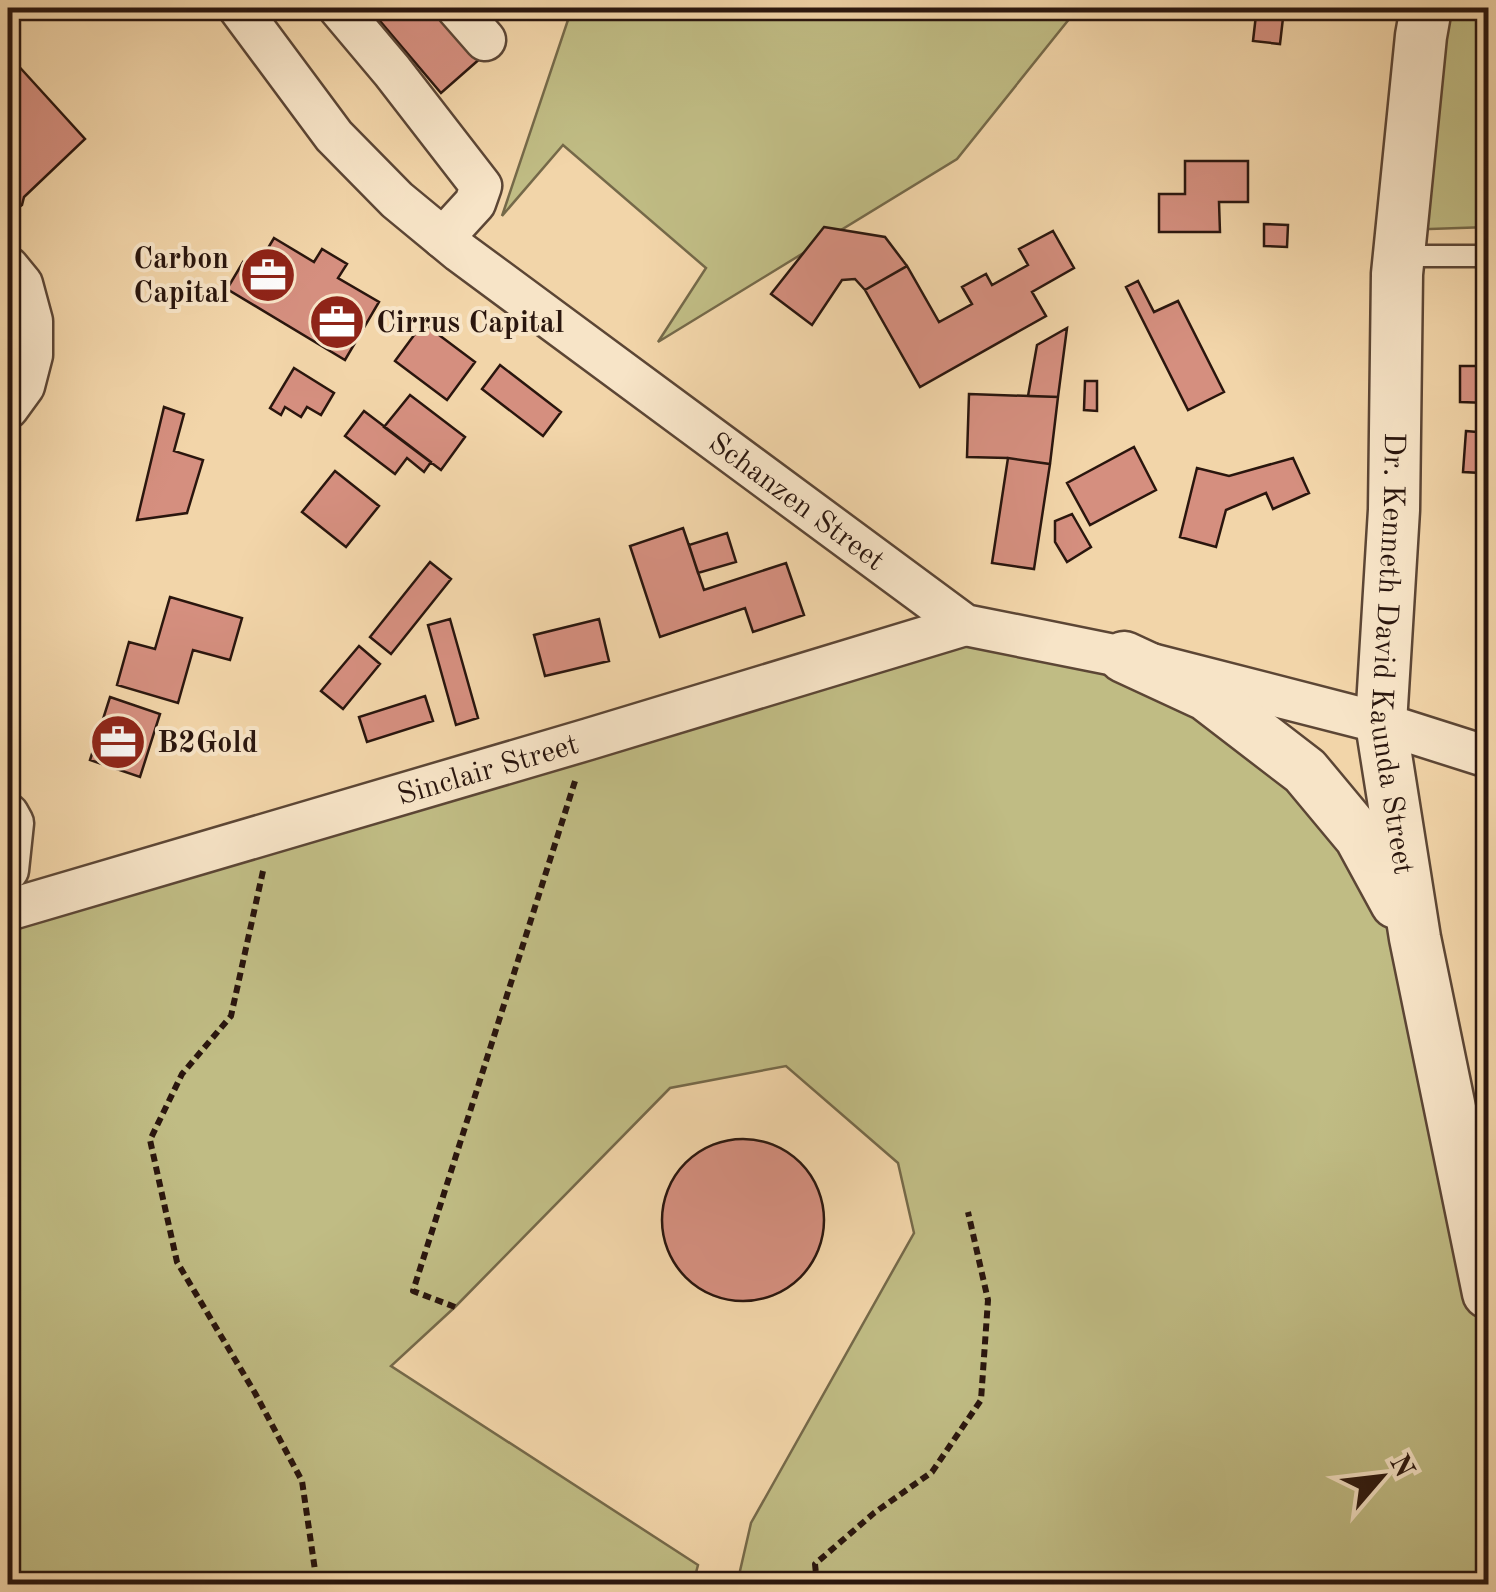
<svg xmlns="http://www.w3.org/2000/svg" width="1496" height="1592" font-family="'Old Standard TT',serif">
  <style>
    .green { fill: #c0bc84; stroke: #756949; stroke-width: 2.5 }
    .building { fill: #d58f7f; stroke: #2a160e; stroke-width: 2.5 }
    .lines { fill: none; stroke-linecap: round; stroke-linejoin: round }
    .service-casing { stroke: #5c4635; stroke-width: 25 }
    .minor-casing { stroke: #5c4635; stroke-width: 45 }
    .tertiary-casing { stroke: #5c4635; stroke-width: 55 }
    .path { stroke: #2a160e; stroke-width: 6; stroke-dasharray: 8 5; stroke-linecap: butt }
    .service { stroke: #f7e4c7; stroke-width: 20 }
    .minor { stroke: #f7e4c7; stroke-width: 40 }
    .tertiary { stroke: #f7e4c7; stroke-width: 50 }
    .labels { text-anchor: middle; stroke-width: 8; stroke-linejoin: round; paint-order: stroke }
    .poi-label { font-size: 30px; font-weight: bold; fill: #2a160e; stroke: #f7e4c7; text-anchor: start }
    .street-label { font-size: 30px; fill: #2a160e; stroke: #f7e4c7 }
  </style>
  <rect width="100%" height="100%" fill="#f2d5a9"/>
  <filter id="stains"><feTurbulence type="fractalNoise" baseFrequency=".002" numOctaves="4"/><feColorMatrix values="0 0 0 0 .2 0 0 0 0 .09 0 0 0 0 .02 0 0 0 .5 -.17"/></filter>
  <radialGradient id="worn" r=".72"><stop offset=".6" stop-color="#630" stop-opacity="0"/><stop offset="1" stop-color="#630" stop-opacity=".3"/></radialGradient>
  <path class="green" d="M 572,8 L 1078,8 L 957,159 L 658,342 L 706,268 L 563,145 L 502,216 Z
    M 1426,8 L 1488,8 L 1488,227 L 1401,230 Z
    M 965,625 L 1124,657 L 1305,771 L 1415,938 L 1488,1293 L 1488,1584 L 737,1584 L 751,1523 L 914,1233 L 898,1163 L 786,1066 L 670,1088 L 455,1307 L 391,1366 L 698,1565 L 693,1584 L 8,1584 L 8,910 Z"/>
  <path class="building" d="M 369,8 L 444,8 L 483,56 L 441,93 Z
    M 1298,8 L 1347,8 L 1347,17 L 1297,13 Z
    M 1256,15 L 1283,18 L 1280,44 L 1253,41 Z
    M 14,61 L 85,139 L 24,197 L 22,205 L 8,215 L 8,67 Z
    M 1185,161 L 1248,161 L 1248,202 L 1219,202 L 1220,232 L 1159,232 L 1159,194 L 1185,194 Z
    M 1264,224 L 1288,225 L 1287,247 L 1264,246 Z
    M 824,227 L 885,237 L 907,266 L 865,290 L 855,279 L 842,280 L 812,325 L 771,294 Z
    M 1053,231 L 1074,268 L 1032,292 L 1046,316 L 920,387 L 865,290 L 907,266 L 939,322 L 972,304 L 962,287 L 986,274 L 992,285 L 1028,265 L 1019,249 Z
    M 274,238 L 314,262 L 322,249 L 347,264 L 338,278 L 379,302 L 345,360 L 227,289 L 243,262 L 255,270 Z
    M 1138,281 L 1154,312 L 1178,301 L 1224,392 L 1188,410 L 1126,287 Z
    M 423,323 L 475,362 L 447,400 L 395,361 Z
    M 1067,328 L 1058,397 L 1028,396 L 1037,345 Z
    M 500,365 L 561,412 L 543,436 L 482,389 Z
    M 1460,366 L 1488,366 L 1488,403 L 1460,402 Z
    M 294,368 L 334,393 L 321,415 L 307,407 L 301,417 L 285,407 L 281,415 L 270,408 Z
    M 1085,381 L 1097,381 L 1097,411 L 1084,410 Z
    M 969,394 L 1058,397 L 1050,464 L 1008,458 L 967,457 Z
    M 410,395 L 465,437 L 441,470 L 384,427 Z
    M 164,407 L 184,414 L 174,451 L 203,460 L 187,513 L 137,520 Z
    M 364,411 L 431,462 L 424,472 L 407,458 L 395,474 L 345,436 Z
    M 1466,431 L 1488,433 L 1488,493 L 1480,492 L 1481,473 L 1463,472 Z
    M 1134,447 L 1156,490 L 1090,525 L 1067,483 Z
    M 1008,458 L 1050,464 L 1034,569 L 992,563 Z
    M 1293,458 L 1309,493 L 1273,509 L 1266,493 L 1226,510 L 1216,547 L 1180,537 L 1197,468 L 1229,476 Z
    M 335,471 L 379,506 L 346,547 L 302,512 Z
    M 1072,514 L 1091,547 L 1067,562 L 1055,542 L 1055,521 Z
    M 683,528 L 704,590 L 786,563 L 804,615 L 753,632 L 745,608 L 660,637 L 630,546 Z
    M 727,533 L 736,562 L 698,573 L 689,545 Z
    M 430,562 L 451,579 L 391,654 L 370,637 Z
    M 170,597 L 242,618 L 230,660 L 193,650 L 178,703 L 117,685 L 129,642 L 155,649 Z
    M 450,619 L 478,718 L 456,725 L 428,625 Z
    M 599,619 L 609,661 L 545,676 L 534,635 Z
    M 359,646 L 380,664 L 343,709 L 321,691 Z
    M 425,696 L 433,721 L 367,742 L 359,717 Z
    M 110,697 L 160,714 L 140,777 L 90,760 Z
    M662 1220a81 81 0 1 1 162 0a81 81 0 1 1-162 0Z"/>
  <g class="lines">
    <g class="service-casing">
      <path id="service" d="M 1401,256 L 1488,256"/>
    </g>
    <g class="minor-casing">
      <g id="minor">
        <path id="s1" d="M 239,8 L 334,136 L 397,200 L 460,252 L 965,625 L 1124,657 L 1381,723 L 1488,757"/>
        <path d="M 339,8 L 392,71 L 481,186 L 475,203 L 443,238"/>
        <path d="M 457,8 L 485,40"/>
        <path d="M 8,267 L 22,284 L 32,321 L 32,355 L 24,386 L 8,408"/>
        <path d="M 8,814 L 13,823 L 8,870"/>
        <path id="s2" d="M 8,910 L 589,739 L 965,625"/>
      </g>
    </g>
    <g class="tertiary-casing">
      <g id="tertiary">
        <path id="s3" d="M 1426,8 L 1421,36 L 1397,274 L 1394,510 L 1381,723 L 1415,938 L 1488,1293"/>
        <path d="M 1124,657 L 1206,695 L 1305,771 L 1360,837 L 1396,903"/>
      </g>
    </g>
    <path class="path" d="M 263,871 L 231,1016 L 182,1074 L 150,1140 L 177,1262 L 255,1393 L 302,1481 L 317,1584
      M 455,1307 L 413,1291 L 576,778
      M 817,1584 L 815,1564 L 874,1513 L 932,1472 L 981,1400 L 988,1300 L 968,1212"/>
    <use href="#service" class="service"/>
    <use href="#minor" class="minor"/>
    <use href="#tertiary" class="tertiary"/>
  </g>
  <defs>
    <g id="office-disc" transform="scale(2.875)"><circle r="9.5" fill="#8f2418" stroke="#f7e4c7"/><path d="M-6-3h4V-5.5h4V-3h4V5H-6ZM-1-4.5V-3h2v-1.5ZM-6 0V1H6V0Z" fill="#fff"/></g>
  </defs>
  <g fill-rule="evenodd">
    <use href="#office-disc" x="268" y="275"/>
    <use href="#office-disc" x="337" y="322"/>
    <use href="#office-disc" x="118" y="742"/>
  </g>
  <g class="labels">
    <g class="poi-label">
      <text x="229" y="268" text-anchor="end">Carbon<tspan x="229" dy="34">Capital</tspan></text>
      <text x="376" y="332">Cirrus Capital</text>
      <text x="157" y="752">B2Gold</text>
    </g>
    <g class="street-label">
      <text dy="10" stroke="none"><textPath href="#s1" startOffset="750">Schanzen Street</textPath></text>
      <text dy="10" stroke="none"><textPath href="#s3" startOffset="648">Dr. Kenneth David Kaunda Street</textPath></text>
      <text dy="10" stroke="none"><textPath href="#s2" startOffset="500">Sinclair Street</textPath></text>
    </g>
  </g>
  <rect width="1496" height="1592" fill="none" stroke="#f2d5a9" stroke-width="40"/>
  <rect x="10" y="10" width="1476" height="1572" fill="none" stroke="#2a160e" stroke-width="5"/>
  <rect x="20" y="20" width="1456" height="1552" fill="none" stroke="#2a160e" stroke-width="2.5"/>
  <g transform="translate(1381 1477) rotate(62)" stroke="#f7e4c7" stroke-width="8" paint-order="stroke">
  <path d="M0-8L18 38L0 25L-18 38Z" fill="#2a160e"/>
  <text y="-15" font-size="28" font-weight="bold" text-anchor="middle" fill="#2a160e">N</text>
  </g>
  <rect width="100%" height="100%" filter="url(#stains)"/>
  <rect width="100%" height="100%" fill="url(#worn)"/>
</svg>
